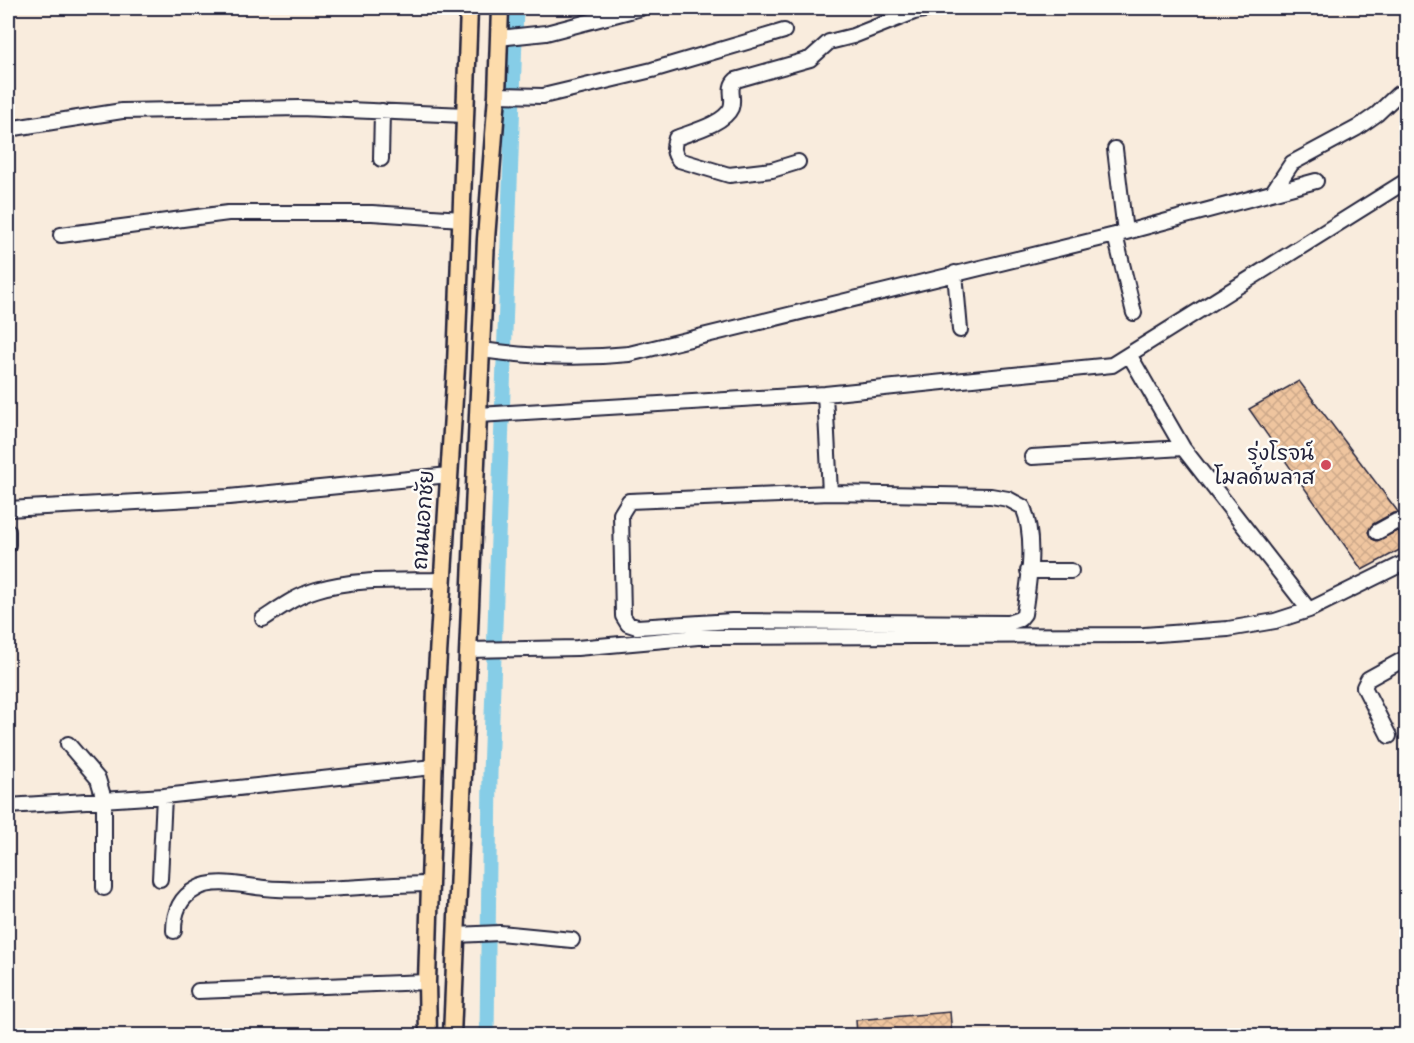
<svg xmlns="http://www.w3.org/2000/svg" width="1414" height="1043" font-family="'Indie Flower','Playpen Sans Thai',sans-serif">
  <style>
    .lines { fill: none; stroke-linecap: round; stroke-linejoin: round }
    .canal { stroke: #86cde7; stroke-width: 15 }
    .building { fill: url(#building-cross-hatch); stroke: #22223b; stroke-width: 1.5 }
    .minor-casing { stroke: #22223b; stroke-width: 18 }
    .major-casing { stroke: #22223b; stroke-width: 21 }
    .minor { stroke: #fdfcf7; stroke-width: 14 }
    .major { stroke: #fddcac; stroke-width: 16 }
    .poi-dot { fill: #d1495b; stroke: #fdfcf7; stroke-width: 2 }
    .labels { text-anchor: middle; stroke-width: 5; stroke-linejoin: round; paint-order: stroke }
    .poi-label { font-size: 21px; fill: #22223b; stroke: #fdfcf7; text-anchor: end }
    .street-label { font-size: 21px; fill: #22223b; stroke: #fdfcf7 }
  </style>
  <defs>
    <pattern id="building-cross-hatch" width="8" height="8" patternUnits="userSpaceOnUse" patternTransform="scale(1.5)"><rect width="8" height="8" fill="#efc59f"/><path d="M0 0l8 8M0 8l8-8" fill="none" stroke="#cda98a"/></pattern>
  </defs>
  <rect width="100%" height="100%" fill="#f9ecdd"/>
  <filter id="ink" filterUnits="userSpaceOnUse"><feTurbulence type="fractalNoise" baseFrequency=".0167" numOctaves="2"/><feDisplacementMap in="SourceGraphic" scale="12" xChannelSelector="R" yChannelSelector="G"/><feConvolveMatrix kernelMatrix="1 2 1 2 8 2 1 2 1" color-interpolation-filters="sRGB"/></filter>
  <g filter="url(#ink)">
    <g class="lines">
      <path class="canal" d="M 487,1036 L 490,774 L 516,8"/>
    </g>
    <path class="building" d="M 1299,381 L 1399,513 L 1393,513 L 1373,524 L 1368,532 L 1372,539 L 1377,541 L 1397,531 L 1407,535 L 1407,546 L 1362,570 L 1249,409 Z
      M 950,1012 L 952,1035 L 857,1035 L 856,1020 Z"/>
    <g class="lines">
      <g class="minor-casing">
        <path id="minor" d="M 499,38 L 546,33 L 641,8
          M 497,95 L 543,96 L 652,70 L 784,31
          M 8,129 L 122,111 L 300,108 L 466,115
          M 1115,149 L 1125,232
          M 381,159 L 382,111
          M 798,162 L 772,170 L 729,175 L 679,160 C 673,153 673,147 676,138 C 691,132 724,124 731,108 C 735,98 727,88 736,80 L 810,59 L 829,42 L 853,36 L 914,12 L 935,8
          M 1274,190 L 1292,163 L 1357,128 L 1377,114 L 1398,94
          M 61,235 L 228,213 L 372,213 L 462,219
          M 1115,235 L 1134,313
          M 955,273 L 960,330
          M 482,350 C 531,357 580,359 629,354 L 1115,235 L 1316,181
          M 1130,356 L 1183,448 L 1309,610
          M 825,394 L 830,493 L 991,496 L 1008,499 L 1023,507 C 1036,537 1029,582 1024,614 L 1020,619 L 1008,623 L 732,621 L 637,627 L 628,624 L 623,616 L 621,514 L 629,501 L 830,493
          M 478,415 L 825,394 L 1112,365 L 1406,181
          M 1032,457 L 1183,448
          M 8,509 L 229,497 L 449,475
          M 8,531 L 8,545
          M 1377,532 L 1397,521 L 1406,526
          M 1028,571 L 1071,571
          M 263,619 C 280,608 296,596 316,590 C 355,578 401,581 441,580
          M 468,650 L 577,648 L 698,637 L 1144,635 L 1228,629 L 1275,621 L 1309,610 L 1406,562
          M 1389,736 L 1364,687 L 1368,679 L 1406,658
          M 68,744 L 98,779 L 104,799 L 104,888
          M 8,806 L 164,796 L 433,767
          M 160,879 L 164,796
          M 174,931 C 174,913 179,898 196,889 C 214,878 244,886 264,888 C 319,893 375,884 430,884
          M 456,935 L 500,933 L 572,940
          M 198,991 L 427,982"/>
      </g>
      <g class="major-casing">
        <path id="major" d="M 428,1036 L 427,982 L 436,687 L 456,366 L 469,8
          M 452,1036 L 478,415 L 486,239 L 497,95 L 500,8"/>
      </g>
      <use href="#minor" class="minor"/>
      <use href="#major" class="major"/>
    </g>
  </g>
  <circle class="poi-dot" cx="1326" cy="465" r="6"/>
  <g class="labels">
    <g class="poi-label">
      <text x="1314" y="460">รุ่งโรจน์<tspan x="1314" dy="24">โมลด์พลาส</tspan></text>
    </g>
    <g class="street-label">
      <text transform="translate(423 520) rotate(-86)" y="7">ถนนเอกชัย</text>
    </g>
  </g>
  <rect width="1414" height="1043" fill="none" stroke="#fdfcf7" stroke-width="30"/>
  <rect x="15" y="15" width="1384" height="1013" fill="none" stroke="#22223b" stroke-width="2" filter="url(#ink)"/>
</svg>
